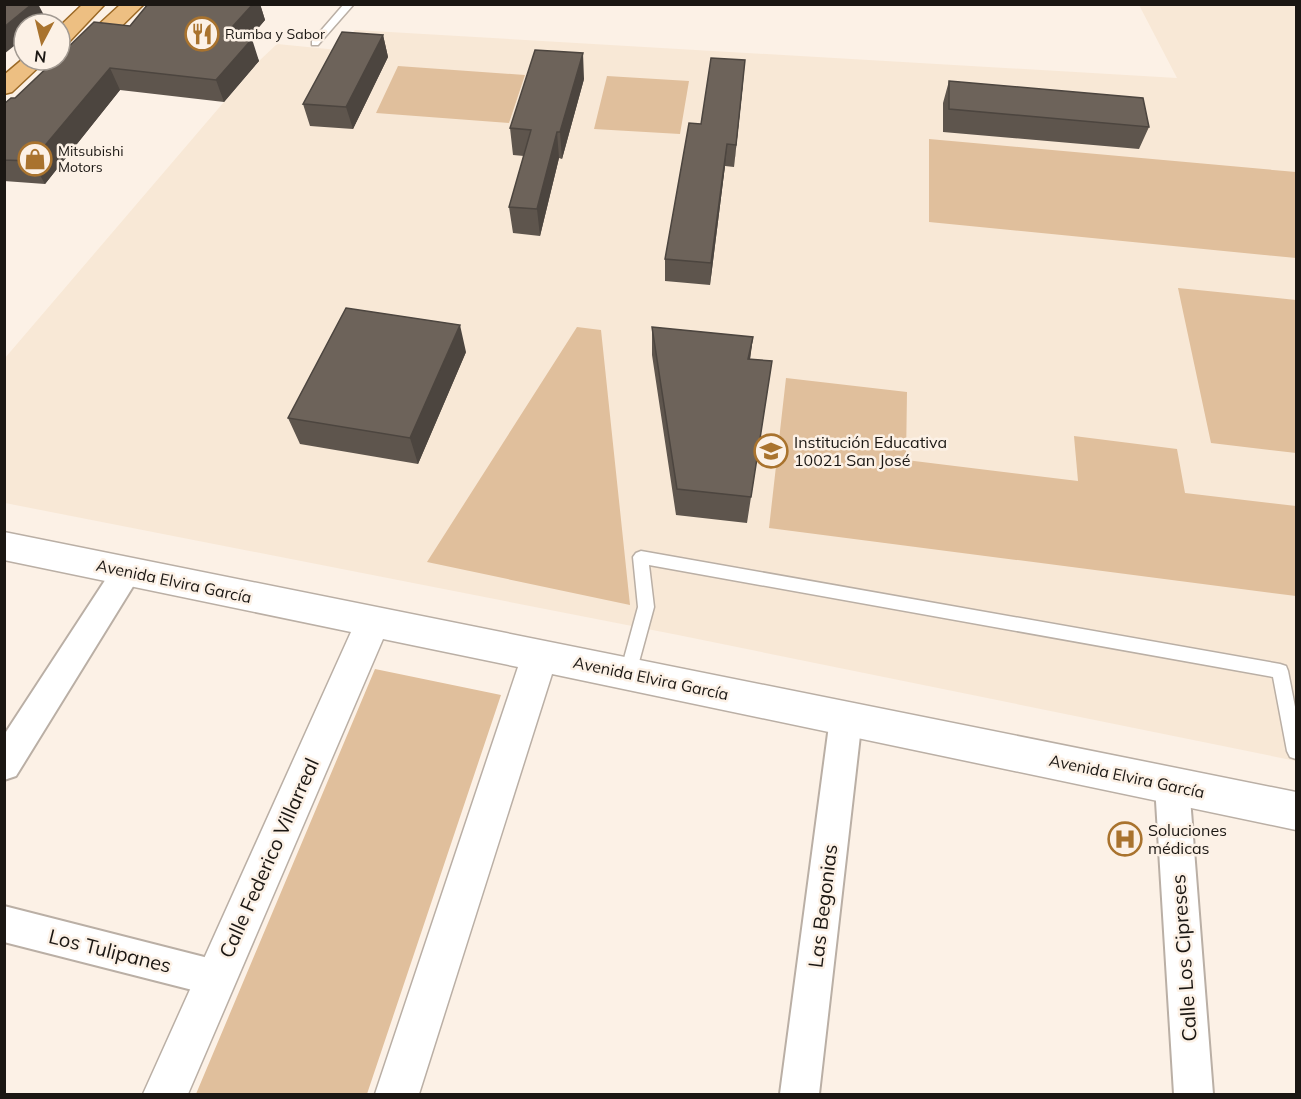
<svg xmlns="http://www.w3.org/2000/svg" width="1301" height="1099" font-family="Mulish,sans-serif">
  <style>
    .built { fill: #f8e8d6 }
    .green { fill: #e0bf9c }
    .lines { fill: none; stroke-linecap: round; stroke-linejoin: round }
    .lane-casing { stroke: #baafa5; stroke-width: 3 }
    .street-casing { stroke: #baafa5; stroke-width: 4 }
    .secondary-casing { stroke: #baafa5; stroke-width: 3 }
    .primary-casing { stroke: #9c6925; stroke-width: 3 }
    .lane { fill: #fff; fill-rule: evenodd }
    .street { fill: #fff; fill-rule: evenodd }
    .secondary { fill: #fff; fill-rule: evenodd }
    .primary { fill: #edbf82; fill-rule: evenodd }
    .wall { fill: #5e554d }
    .shaded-wall { fill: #4c453f }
    .building { fill: #6d635a; stroke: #4c453f; stroke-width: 1.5 }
    .labels { text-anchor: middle; stroke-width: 5; stroke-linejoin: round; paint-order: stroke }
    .far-poi-label { font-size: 14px; fill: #1b1713; stroke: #fcf1e6; text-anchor: start }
    .poi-label { font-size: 16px; fill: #1b1713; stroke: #fcf1e6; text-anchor: start }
    .street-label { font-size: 16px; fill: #1b1713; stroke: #fcf1e6 }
    .near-street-label { font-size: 20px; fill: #1b1713; stroke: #fcf1e6 }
  </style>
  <rect width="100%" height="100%" fill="#fcf1e6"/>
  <path class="built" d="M 1139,5 L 1296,5 L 1296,761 L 678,635 L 5,503 L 5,358 L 259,61 L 277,44 L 338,50 L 355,30 L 1177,78 Z"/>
  <path class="green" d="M 398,66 L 525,75 L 509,123 L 376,113 Z
    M 607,76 L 689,81 L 680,134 L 594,129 Z
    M 929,139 L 1296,172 L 1296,258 L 929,222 Z
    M 1178,288 L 1296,300 L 1296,453 L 1211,443 Z
    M 577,327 L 601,330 L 630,605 L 427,562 Z
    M 786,378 L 907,392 L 906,460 L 1078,481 L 1074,436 L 1177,449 L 1185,493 L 1296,506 L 1296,596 L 769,528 Z
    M 375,669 L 501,695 L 367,1094 L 196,1094 Z"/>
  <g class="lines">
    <g class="lane-casing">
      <path id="lane" d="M 344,4 L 354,4 L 318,45 L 312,45 L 312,41 Z
        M 641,551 L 1280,664 L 1286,666 L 1288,671 L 1296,712 L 1296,759 L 1290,757 L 1287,751 L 1273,677 L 649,565 L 654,607 L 636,673 L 634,678 L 628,680 L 622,678 L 620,673 L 638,607 L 633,557 L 636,553 Z"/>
    </g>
    <g class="street-casing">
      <path id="street" d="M 127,559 L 137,562 L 141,571 L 137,580 L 16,776 L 4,780 L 4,735 L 117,562 Z
        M 846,703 L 857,708 L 862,718 L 819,1094 L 780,1094 L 830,718 L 835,708 Z
        M 1172,769 L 1184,774 L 1189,785 L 1213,1094 L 1174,1094 L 1155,785 L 1160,774 Z
        M 4,906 L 216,960 L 229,965 L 234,978 L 229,991 L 216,996 L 4,942 Z"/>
    </g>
    <g class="secondary-casing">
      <path id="secondary" d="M 4,532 L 1296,792 L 1296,830 L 552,674 L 419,1094 L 375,1094 L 518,667 L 383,639 L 188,1094 L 143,1094 L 351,632 L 4,560 Z"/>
    </g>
    <g class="primary-casing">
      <path id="primary" d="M 83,4 L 105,4 L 68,43 L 60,44 L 60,26 Z
        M 121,4 L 144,4 L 87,60 L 79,62 L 71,60 L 68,55 L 71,50 Z
        M 24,58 L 24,60 L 46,60 L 12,92 L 4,94 L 4,75 Z"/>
    </g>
    <use href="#lane" class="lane"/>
    <use href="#street" class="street"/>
    <use href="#secondary" class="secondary"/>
    <use href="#primary" class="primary"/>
  </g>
  <path class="wall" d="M 148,4 L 260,4 L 265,20 L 249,39 L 259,61 L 224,102 L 120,90 L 45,184 L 4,181 L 4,104 L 15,98 L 130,26 Z
    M 383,35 L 388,57 L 353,129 L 310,126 L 303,104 Z
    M 584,79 L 562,159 L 559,158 L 540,236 L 513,233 L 509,207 L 524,156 L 513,155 L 510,128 Z
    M 949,81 L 1149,127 L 1139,149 L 943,132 L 943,103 Z
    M 743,83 L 734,167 L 725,166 L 710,285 L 665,281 L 665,259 L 701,124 Z
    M 652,327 L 753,337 L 750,360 L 772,361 L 747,523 L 676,515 L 652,355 Z
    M 466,352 L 418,464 L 300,444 L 288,418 Z"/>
  <path class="shaded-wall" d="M 32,4 L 38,4 L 46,19 L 40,24 L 24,24 L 24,38 L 4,54 L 4,27 Z
    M 253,4 L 260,4 L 265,20 L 232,59 L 224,36 Z
    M 383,35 L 388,57 L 353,129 L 346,107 Z
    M 252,39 L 259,61 L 224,102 L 216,80 Z
    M 583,53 L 584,79 L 562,159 L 560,132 Z
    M 745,60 L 743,83 L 734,167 L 736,145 Z
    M 110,68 L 120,90 L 45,184 L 32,161 Z
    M 557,132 L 559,158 L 540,236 L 537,209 Z
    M 727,144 L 725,166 L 710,285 L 711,263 Z
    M 460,325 L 466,352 L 418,464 L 410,438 Z
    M 753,337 L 749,365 L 748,359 Z"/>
  <path class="building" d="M 4,4 L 32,4 L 4,27 Z
    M 148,4 L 253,4 L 224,36 L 252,39 L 216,80 L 110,68 L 32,161 L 4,160 L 4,104 L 11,98 L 15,98 L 55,60 L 60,60 L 60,55 L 94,22 L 130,26 Z
    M 342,32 L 383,35 L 346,107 L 303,104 Z
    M 535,50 L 583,53 L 560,132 L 557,132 L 537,209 L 509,207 L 531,130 L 510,128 Z
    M 711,58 L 745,60 L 736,145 L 727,144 L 711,263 L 665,259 L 689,123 L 701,124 Z
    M 949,81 L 1143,98 L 1149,127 L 949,109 Z
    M 346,308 L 460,325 L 410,438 L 288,418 Z
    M 652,327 L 753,337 L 748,359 L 772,361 L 751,497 L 677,489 Z"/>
  <defs>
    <g id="restaurant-ring" transform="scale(1.725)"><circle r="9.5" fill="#fcf1e6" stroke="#a9732e" stroke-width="1.5"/><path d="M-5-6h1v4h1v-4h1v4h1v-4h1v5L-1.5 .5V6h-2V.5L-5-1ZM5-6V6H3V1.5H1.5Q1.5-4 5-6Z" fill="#a9732e"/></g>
    <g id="shop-ring" transform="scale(1.725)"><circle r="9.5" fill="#fcf1e6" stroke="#a9732e" stroke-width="1.5"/><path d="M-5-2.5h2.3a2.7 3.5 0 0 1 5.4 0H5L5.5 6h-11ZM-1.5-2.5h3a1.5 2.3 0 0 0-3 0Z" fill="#a9732e"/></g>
    <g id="school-ring" transform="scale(1.725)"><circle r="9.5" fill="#fcf1e6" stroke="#a9732e" stroke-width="1.5"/><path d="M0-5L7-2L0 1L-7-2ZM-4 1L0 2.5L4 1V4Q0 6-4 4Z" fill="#a9732e"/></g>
    <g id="hospital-ring" transform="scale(1.725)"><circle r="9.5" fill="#fcf1e6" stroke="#a9732e" stroke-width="1.5"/><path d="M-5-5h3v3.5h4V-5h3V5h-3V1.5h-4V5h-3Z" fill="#a9732e"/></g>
  </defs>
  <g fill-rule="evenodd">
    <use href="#restaurant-ring" x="202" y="34"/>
    <use href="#shop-ring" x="35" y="159"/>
    <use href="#school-ring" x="771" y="451"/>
    <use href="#hospital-ring" x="1125" y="839"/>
  </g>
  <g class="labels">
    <g class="far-poi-label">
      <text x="225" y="39">Rumba y Sabor</text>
      <text x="58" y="156">Mitsubishi<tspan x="58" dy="16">Motors</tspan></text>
    </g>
    <g class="poi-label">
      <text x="794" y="448">Institución Educativa<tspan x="794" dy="18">10021 San José</tspan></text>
      <text x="1148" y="836">Soluciones<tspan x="1148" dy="18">médicas</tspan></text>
    </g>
    <g class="street-label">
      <text transform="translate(174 581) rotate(12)" y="6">Avenida Elvira García</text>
      <text transform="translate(651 678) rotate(12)" y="6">Avenida Elvira García</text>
      <text transform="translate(1127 776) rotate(12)" y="6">Avenida Elvira García</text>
    </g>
    <g class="near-street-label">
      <text transform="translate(269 858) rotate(-66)" y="7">Calle Federico Villarreal</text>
      <text transform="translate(823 906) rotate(-83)" y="7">Las Begonias</text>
      <text transform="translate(110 951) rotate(14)" y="7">Los Tulipanes</text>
      <text transform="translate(1184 958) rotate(-94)" y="7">Calle Los Cipreses</text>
    </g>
  </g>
  <rect width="1301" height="1099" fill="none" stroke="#1b1713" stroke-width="12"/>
  <g transform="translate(42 42) rotate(187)"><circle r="28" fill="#fcf1e6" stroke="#a29a92" stroke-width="1.5"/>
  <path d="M0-4.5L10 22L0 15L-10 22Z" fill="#a9732e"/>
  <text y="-9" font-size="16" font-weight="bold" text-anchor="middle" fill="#1b1713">N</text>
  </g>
</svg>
